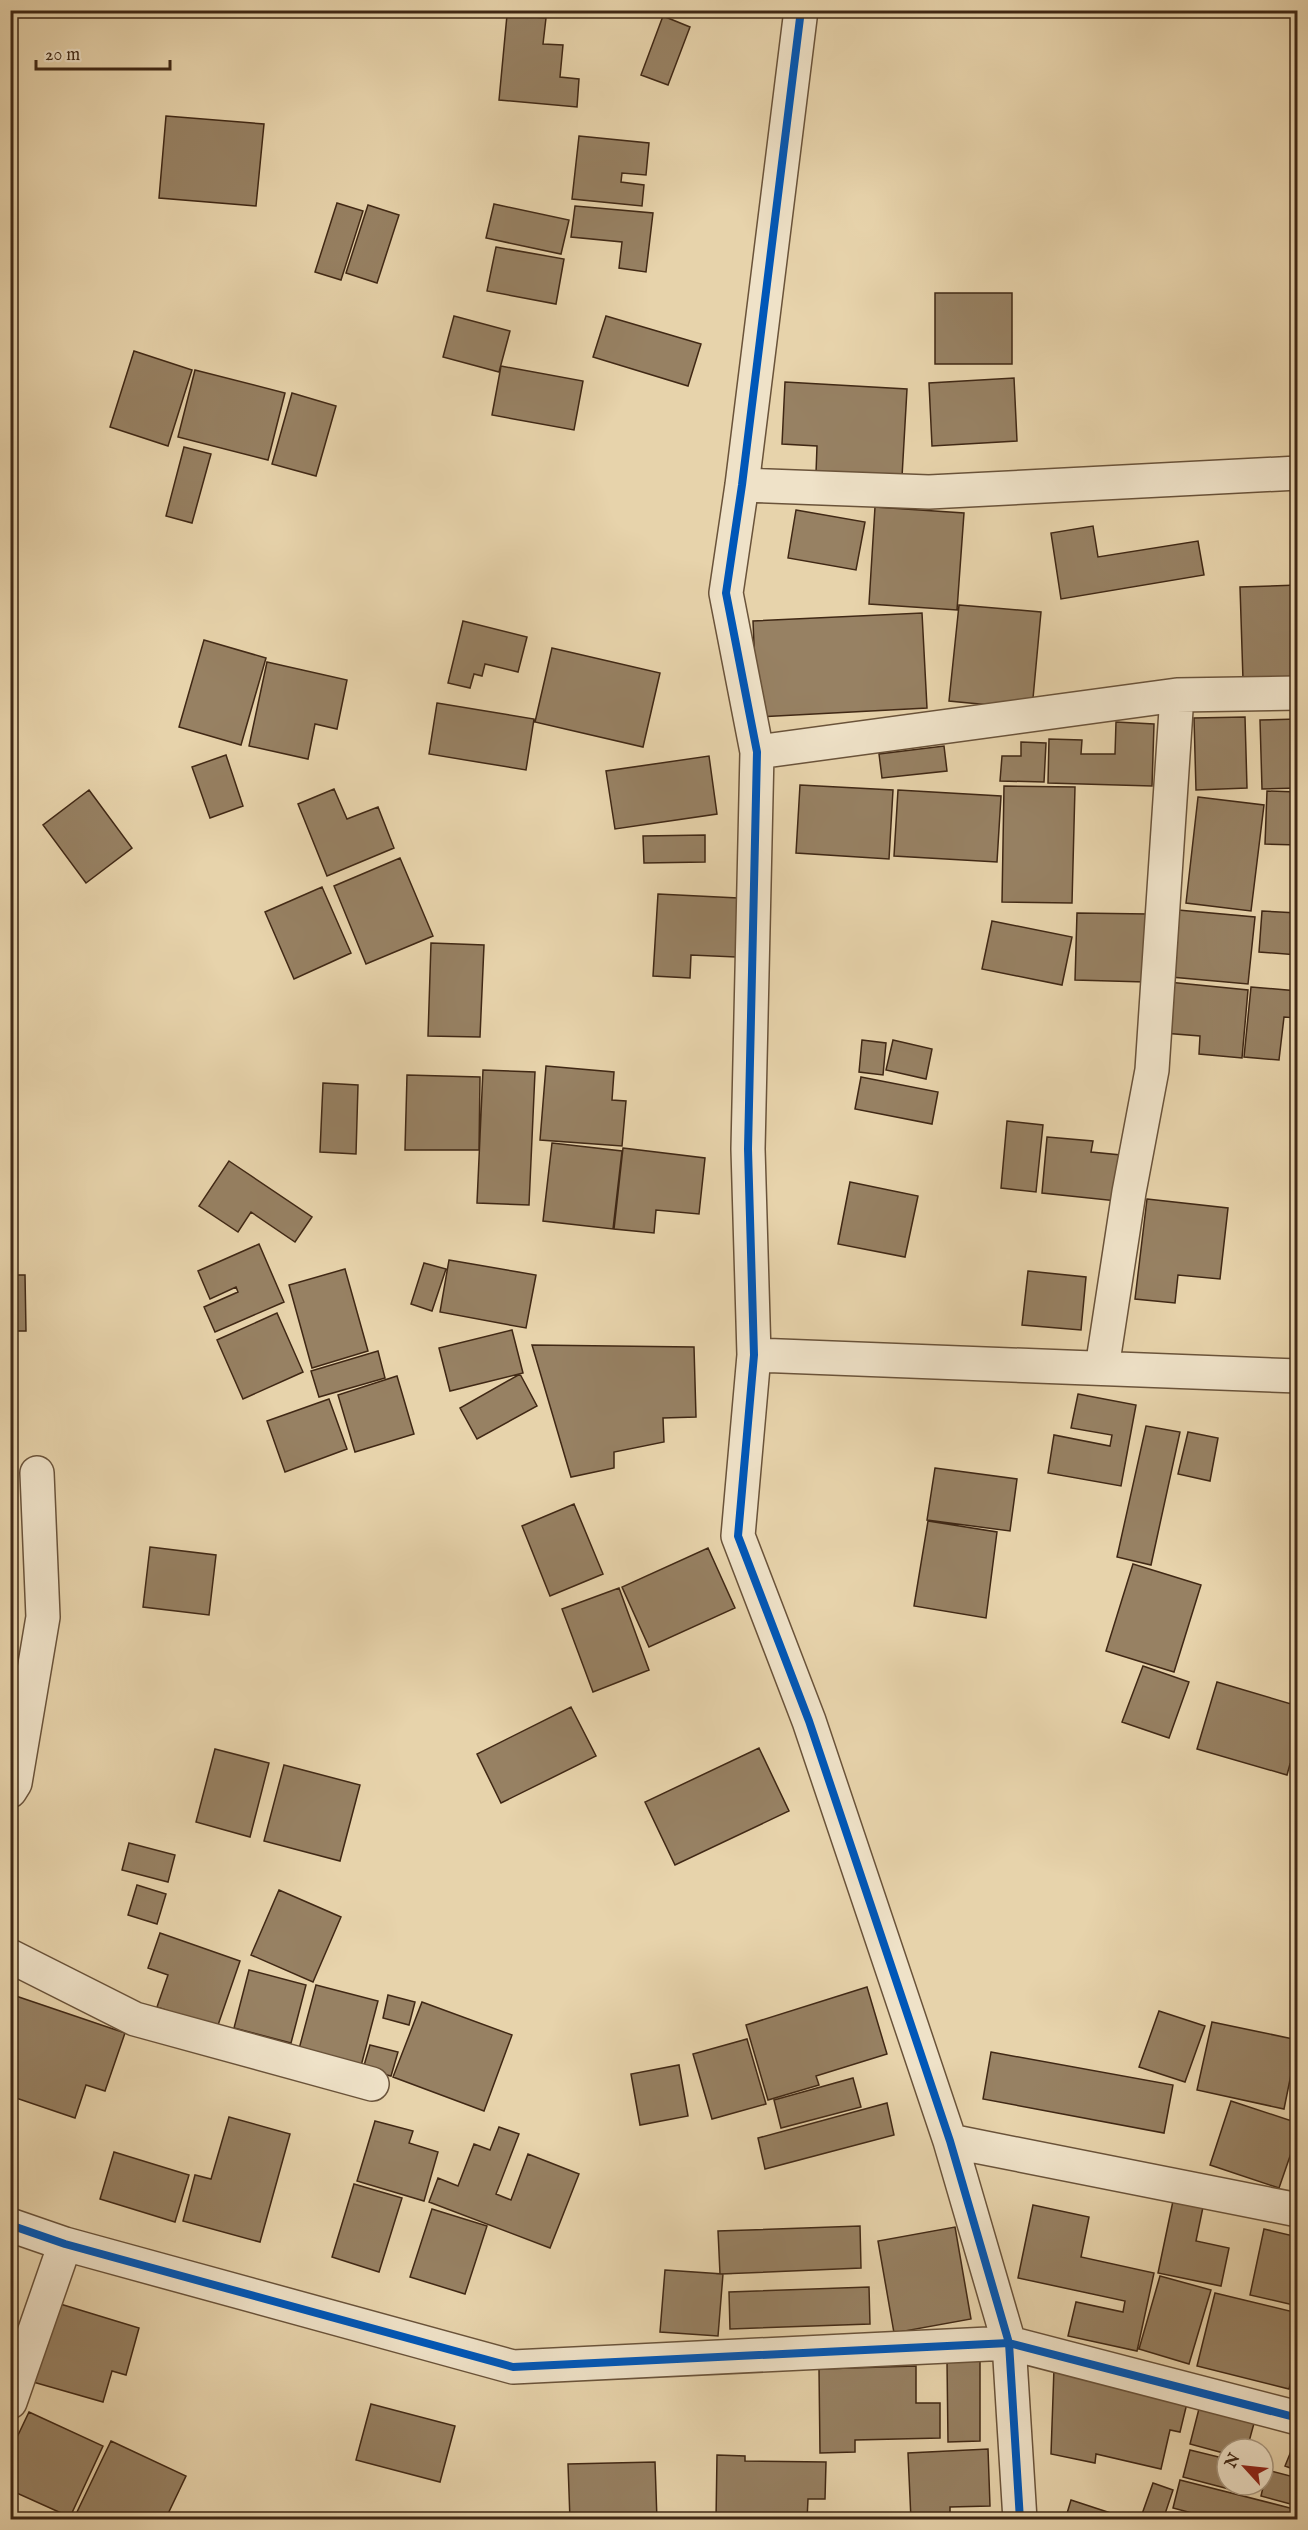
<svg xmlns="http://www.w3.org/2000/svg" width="1308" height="2530" font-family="'IM FELL English',serif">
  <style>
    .building { fill: #978163; stroke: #402815; stroke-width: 1.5 }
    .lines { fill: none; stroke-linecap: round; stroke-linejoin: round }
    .street-casing { stroke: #6a533a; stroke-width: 36 }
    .street { stroke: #efe2c8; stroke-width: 33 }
    .cycleway-casing { stroke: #efe2c8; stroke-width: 11 }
    .cycleway { stroke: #0057b8; stroke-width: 8 }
  </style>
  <rect width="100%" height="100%" fill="#e7d3ab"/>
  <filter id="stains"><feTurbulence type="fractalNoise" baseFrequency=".00333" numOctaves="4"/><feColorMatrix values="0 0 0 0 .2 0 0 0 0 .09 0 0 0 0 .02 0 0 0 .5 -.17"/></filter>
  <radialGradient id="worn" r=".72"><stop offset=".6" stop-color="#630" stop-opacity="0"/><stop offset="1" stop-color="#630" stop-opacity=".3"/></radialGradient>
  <path class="building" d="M 507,15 L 546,18 L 543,44 L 563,45 L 560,77 L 579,79 L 577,107 L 499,100 Z
    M 663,16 L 690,27 L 668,85 L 641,75 Z
    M 166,116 L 264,124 L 256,206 L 159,198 Z
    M 579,136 L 649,143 L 646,175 L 622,173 L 621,182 L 644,185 L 642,206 L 572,199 Z
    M 337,203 L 363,211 L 341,280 L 315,272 Z
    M 494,204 L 569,220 L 561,254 L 486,238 Z
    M 368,205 L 399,215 L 377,283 L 346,273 Z
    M 575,206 L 653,213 L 646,272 L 619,268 L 622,242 L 571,237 Z
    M 496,247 L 564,259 L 556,304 L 487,291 Z
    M 935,293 L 1012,293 L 1012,364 L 935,364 Z
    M 454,316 L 510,331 L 499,372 L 443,357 Z
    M 606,316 L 701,344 L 688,386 L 593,357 Z
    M 134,351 L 192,370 L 168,446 L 110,427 Z
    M 501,366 L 583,381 L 574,430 L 492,415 Z
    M 195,370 L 285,393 L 268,460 L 178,437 Z
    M 1014,378 L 1017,441 L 932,446 L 929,383 Z
    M 785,382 L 907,389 L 902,477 L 816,473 L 817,446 L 782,444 Z
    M 292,393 L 336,406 L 316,476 L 272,464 Z
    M 184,447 L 211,454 L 192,523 L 166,516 Z
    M 875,507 L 964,513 L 957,610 L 869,604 Z
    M 796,510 L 865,522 L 856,570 L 788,558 Z
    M 1093,526 L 1098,557 L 1198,541 L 1204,575 L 1061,599 L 1051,533 Z
    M 1298,585 L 1298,678 L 1243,680 L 1240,587 Z
    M 959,605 L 1041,612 L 1032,709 L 949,701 Z
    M 922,613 L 927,708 L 757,717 L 753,621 Z
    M 463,621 L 527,637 L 518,672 L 485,664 L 482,676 L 474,674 L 470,688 L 448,683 Z
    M 204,640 L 266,658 L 241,745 L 179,727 Z
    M 552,648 L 660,673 L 643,747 L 535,722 Z
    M 267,662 L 347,680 L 337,729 L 315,724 L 308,759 L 249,746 Z
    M 437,703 L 534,719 L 526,770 L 429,754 Z
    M 1245,717 L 1247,788 L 1196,790 L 1194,718 Z
    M 1298,719 L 1298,788 L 1262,789 L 1260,720 Z
    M 1116,722 L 1154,724 L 1152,786 L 1048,783 L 1049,739 L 1082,740 L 1081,754 L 1115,754 Z
    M 1021,742 L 1046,743 L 1044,782 L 1000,781 L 1002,756 L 1021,756 Z
    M 944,746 L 947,771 L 882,778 L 879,754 Z
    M 226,755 L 243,806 L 210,818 L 192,767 Z
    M 709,756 L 717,814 L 615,829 L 606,771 Z
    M 800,785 L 893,790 L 889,859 L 796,853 Z
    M 1004,786 L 1075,787 L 1072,903 L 1002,902 Z
    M 334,789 L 347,819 L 378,807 L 394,848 L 327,876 L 298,804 Z
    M 89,790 L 132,848 L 86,883 L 43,825 Z
    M 898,790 L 1001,796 L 997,862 L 894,856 Z
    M 1267,791 L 1298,792 L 1298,845 L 1265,844 Z
    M 1198,797 L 1264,805 L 1251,911 L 1186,903 Z
    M 705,835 L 705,862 L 644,863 L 643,836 Z
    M 400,858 L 433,936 L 366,964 L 334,886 Z
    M 322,887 L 351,953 L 294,979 L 265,912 Z
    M 658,894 L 738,898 L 736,957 L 691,955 L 690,978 L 653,976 Z
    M 1178,910 L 1255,917 L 1248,984 L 1171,977 Z
    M 1262,911 L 1298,913 L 1298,955 L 1259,952 Z
    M 1077,913 L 1148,914 L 1145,982 L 1075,980 Z
    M 992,921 L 1072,937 L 1062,985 L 982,969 Z
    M 431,943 L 484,945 L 480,1037 L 428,1036 Z
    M 1168,982 L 1248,990 L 1242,1058 L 1199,1054 L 1200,1036 L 1163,1033 Z
    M 1251,987 L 1298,991 L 1298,1018 L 1284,1017 L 1279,1060 L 1244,1057 Z
    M 862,1040 L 886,1043 L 883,1075 L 859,1072 Z
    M 893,1040 L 932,1049 L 926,1079 L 886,1070 Z
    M 546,1066 L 614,1072 L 612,1100 L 626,1101 L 622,1146 L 540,1140 Z
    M 483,1070 L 535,1072 L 529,1205 L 477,1203 Z
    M 407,1075 L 480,1077 L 479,1150 L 405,1150 Z
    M 861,1077 L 938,1092 L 932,1124 L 855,1109 Z
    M 323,1083 L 358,1085 L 356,1154 L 320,1152 Z
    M 1007,1121 L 1043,1125 L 1036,1192 L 1001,1188 Z
    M 1047,1137 L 1093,1141 L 1091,1152 L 1121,1155 L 1117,1201 L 1042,1193 Z
    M 552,1143 L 622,1151 L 613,1229 L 543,1221 Z
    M 623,1148 L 705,1158 L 699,1214 L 656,1210 L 654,1233 L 614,1229 Z
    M 229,1161 L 312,1217 L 295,1242 L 251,1212 L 238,1232 L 199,1206 Z
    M 850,1182 L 918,1196 L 905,1257 L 838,1244 Z
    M 1147,1199 L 1228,1208 L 1220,1279 L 1178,1275 L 1175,1303 L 1135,1299 Z
    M 259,1244 L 284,1302 L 215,1332 L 204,1307 L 238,1292 L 236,1287 L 210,1299 L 198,1271 Z
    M 449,1260 L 536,1275 L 526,1328 L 440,1312 Z
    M 424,1263 L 446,1269 L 432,1311 L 411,1304 Z
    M 345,1269 L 368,1351 L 312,1368 L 289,1285 Z
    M 1028,1271 L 1086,1277 L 1081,1330 L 1022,1325 Z
    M 10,1275 L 25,1275 L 26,1331 L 10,1331 Z
    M 277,1313 L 303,1372 L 243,1399 L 217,1340 Z
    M 512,1330 L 523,1373 L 450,1391 L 439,1348 Z
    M 532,1345 L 694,1347 L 696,1417 L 663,1418 L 664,1442 L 614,1452 L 614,1468 L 571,1477 Z
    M 378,1351 L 385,1378 L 319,1397 L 311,1371 Z
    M 520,1374 L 537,1406 L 477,1439 L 460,1408 Z
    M 397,1376 L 414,1434 L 355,1452 L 338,1395 Z
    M 1078,1394 L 1136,1405 L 1121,1486 L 1048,1473 L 1054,1435 L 1110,1446 L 1112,1435 L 1071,1428 Z
    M 329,1399 L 347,1449 L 285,1472 L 267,1421 Z
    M 1146,1426 L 1180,1432 L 1151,1565 L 1117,1557 Z
    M 1188,1432 L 1218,1438 L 1210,1481 L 1178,1474 Z
    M 935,1468 L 1017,1479 L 1010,1531 L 927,1520 Z
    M 574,1504 L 603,1574 L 550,1596 L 522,1526 Z
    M 928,1521 L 997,1532 L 986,1618 L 914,1606 Z
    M 150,1547 L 216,1555 L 209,1615 L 143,1607 Z
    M 708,1548 L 735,1608 L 649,1647 L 622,1587 Z
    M 1133,1564 L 1201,1585 L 1174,1672 L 1106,1651 Z
    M 619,1588 L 649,1670 L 593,1692 L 562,1609 Z
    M 1143,1666 L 1189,1682 L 1169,1738 L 1122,1722 Z
    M 1217,1682 L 1298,1706 L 1298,1766 L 1290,1764 L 1287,1775 L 1197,1749 Z
    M 571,1707 L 596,1756 L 501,1803 L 477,1754 Z
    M 759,1748 L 789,1811 L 675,1865 L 645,1802 Z
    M 215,1749 L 269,1763 L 250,1837 L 196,1822 Z
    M 284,1765 L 360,1785 L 340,1861 L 264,1841 Z
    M 129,1843 L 175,1855 L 168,1882 L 122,1870 Z
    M 137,1885 L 166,1894 L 157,1924 L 128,1915 Z
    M 279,1890 L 341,1917 L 313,1982 L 251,1955 Z
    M 160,1933 L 240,1961 L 217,2028 L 157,2007 L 168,1975 L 148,1968 Z
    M 249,1970 L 306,1985 L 291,2043 L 234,2028 Z
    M 316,1985 L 378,2001 L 361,2066 L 299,2049 Z
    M 867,1987 L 887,2054 L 816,2076 L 819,2085 L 768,2100 L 746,2025 Z
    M 10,1994 L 125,2033 L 105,2091 L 86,2085 L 75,2118 L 10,2096 Z
    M 388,1995 L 415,2002 L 409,2025 L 383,2018 Z
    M 422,2002 L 512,2035 L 484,2111 L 393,2077 Z
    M 1159,2011 L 1205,2026 L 1185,2082 L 1139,2067 Z
    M 1212,2022 L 1298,2040 L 1284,2109 L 1197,2090 Z
    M 747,2039 L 766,2104 L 712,2119 L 693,2054 Z
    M 370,2045 L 398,2052 L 391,2076 L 363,2069 Z
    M 991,2052 L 1173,2085 L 1164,2133 L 983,2099 Z
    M 679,2065 L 688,2116 L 640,2125 L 631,2074 Z
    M 853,2078 L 861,2107 L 781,2128 L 774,2100 Z
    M 1231,2101 L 1298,2123 L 1298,2133 L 1279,2188 L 1210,2165 Z
    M 887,2103 L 894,2135 L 765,2169 L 758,2138 Z
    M 229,2117 L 290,2134 L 260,2242 L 183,2221 L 195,2175 L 211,2179 Z
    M 375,2121 L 413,2131 L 409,2143 L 438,2152 L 424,2201 L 357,2181 Z
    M 499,2127 L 519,2134 L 496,2194 L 511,2200 L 528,2154 L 579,2174 L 550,2248 L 429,2202 L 438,2178 L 458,2186 L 474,2144 L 490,2150 Z
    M 114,2152 L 189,2175 L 175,2222 L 100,2199 Z
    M 354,2184 L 402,2198 L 379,2272 L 332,2257 Z
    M 1173,2201 L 1203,2207 L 1196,2241 L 1229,2248 L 1221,2286 L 1158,2273 Z
    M 1033,2205 L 1089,2217 L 1081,2257 L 1154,2273 L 1137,2351 L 1068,2336 L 1076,2302 L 1123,2312 L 1125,2301 L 1018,2278 Z
    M 432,2209 L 487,2226 L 465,2294 L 410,2277 Z
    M 860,2226 L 861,2268 L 720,2274 L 718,2231 Z
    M 955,2227 L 971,2319 L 894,2333 L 878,2241 Z
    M 1264,2229 L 1298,2237 L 1298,2306 L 1250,2295 Z
    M 665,2270 L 723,2274 L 718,2336 L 660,2332 Z
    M 1160,2276 L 1211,2290 L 1189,2364 L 1139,2349 Z
    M 869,2287 L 870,2324 L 730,2329 L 729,2292 Z
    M 1215,2293 L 1298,2313 L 1298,2354 L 1289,2389 L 1197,2366 Z
    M 57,2303 L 139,2328 L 126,2375 L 112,2371 L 103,2402 L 33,2382 Z
    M 947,2361 L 980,2361 L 980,2441 L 948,2442 Z
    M 916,2366 L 916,2403 L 940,2403 L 940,2438 L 855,2440 L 855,2452 L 820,2453 L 819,2369 Z
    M 1054,2368 L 1188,2399 L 1180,2432 L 1170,2430 L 1161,2469 L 1096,2454 L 1095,2463 L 1051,2454 Z
    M 1201,2401 L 1256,2416 L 1247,2449 L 1227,2449 L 1227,2454 L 1190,2444 Z
    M 371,2404 L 455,2426 L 440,2482 L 356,2460 Z
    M 29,2412 L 103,2446 L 70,2517 L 10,2490 L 10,2452 Z
    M 1298,2434 L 1298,2471 L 1285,2466 Z
    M 111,2441 L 186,2476 L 165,2520 L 92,2520 L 77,2512 Z
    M 988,2449 L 990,2506 L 950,2507 L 950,2520 L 911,2520 L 908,2453 Z
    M 1190,2450 L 1227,2459 L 1227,2485 L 1250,2485 L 1248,2494 L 1183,2477 Z
    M 717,2455 L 745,2456 L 745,2461 L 826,2462 L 825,2499 L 808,2499 L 807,2520 L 716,2520 Z
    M 655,2462 L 657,2520 L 570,2520 L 568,2464 Z
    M 1267,2470 L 1298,2478 L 1298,2506 L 1261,2496 Z
    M 1180,2480 L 1298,2510 L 1298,2520 L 1190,2520 L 1192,2513 L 1173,2508 Z
    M 1153,2483 L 1173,2490 L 1163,2520 L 1141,2517 Z
    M 1071,2500 L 1132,2520 L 1065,2520 Z"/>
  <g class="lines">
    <g class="street-casing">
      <path id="street" d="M 801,10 L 742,485 L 726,593 L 757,752 L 748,1149 L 754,1355 L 738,1536 L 809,1721 L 950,2141 L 1009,2343 L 1020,2520
        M 742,485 L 929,492 L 1298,473
        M 757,752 L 1177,695 L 1298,693
        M 754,1355 L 1298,1376
        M 1102,1368 L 1129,1192 L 1152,1070 L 1177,695
        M 10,1791 L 15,1783 L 43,1617 L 37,1473
        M 10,1956 L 135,2019 L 372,2084
        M 950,2141 L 1298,2210
        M 10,2225 L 65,2244 L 513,2367 L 1009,2343 L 1298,2418
        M 10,2402 L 65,2244"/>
    </g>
    <use href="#street" class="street"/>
    <g class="cycleway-casing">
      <path id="cycleway" d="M 801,10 L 742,485 L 726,593 L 757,752 L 748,1149 L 754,1355 L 738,1536 L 809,1721 L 950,2141 L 1009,2343 L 1020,2520
        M 10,2225 L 65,2244 L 513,2367 L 1009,2343 L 1298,2418"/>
    </g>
    <use href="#cycleway" class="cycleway"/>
  </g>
  <rect width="1308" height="2530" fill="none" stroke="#e7d3ab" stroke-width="36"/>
  <rect x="12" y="12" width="1284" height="2506" fill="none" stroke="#402815" stroke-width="3"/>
  <rect x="18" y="18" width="1272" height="2494" fill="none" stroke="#402815" stroke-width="1.5"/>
  <g transform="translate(1245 2467) rotate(297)"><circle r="28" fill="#efe2c8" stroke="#a99880" stroke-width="1.5"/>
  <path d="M0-4.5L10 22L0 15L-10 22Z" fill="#8f2418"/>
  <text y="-9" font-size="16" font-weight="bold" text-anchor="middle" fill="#402815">N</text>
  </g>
  <path d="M36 60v9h134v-9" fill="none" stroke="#402815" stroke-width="3"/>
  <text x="45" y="60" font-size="18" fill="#402815" stroke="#efe2c8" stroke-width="4.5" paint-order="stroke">20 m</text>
  <rect width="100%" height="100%" filter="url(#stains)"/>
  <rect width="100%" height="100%" fill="url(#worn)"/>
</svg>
